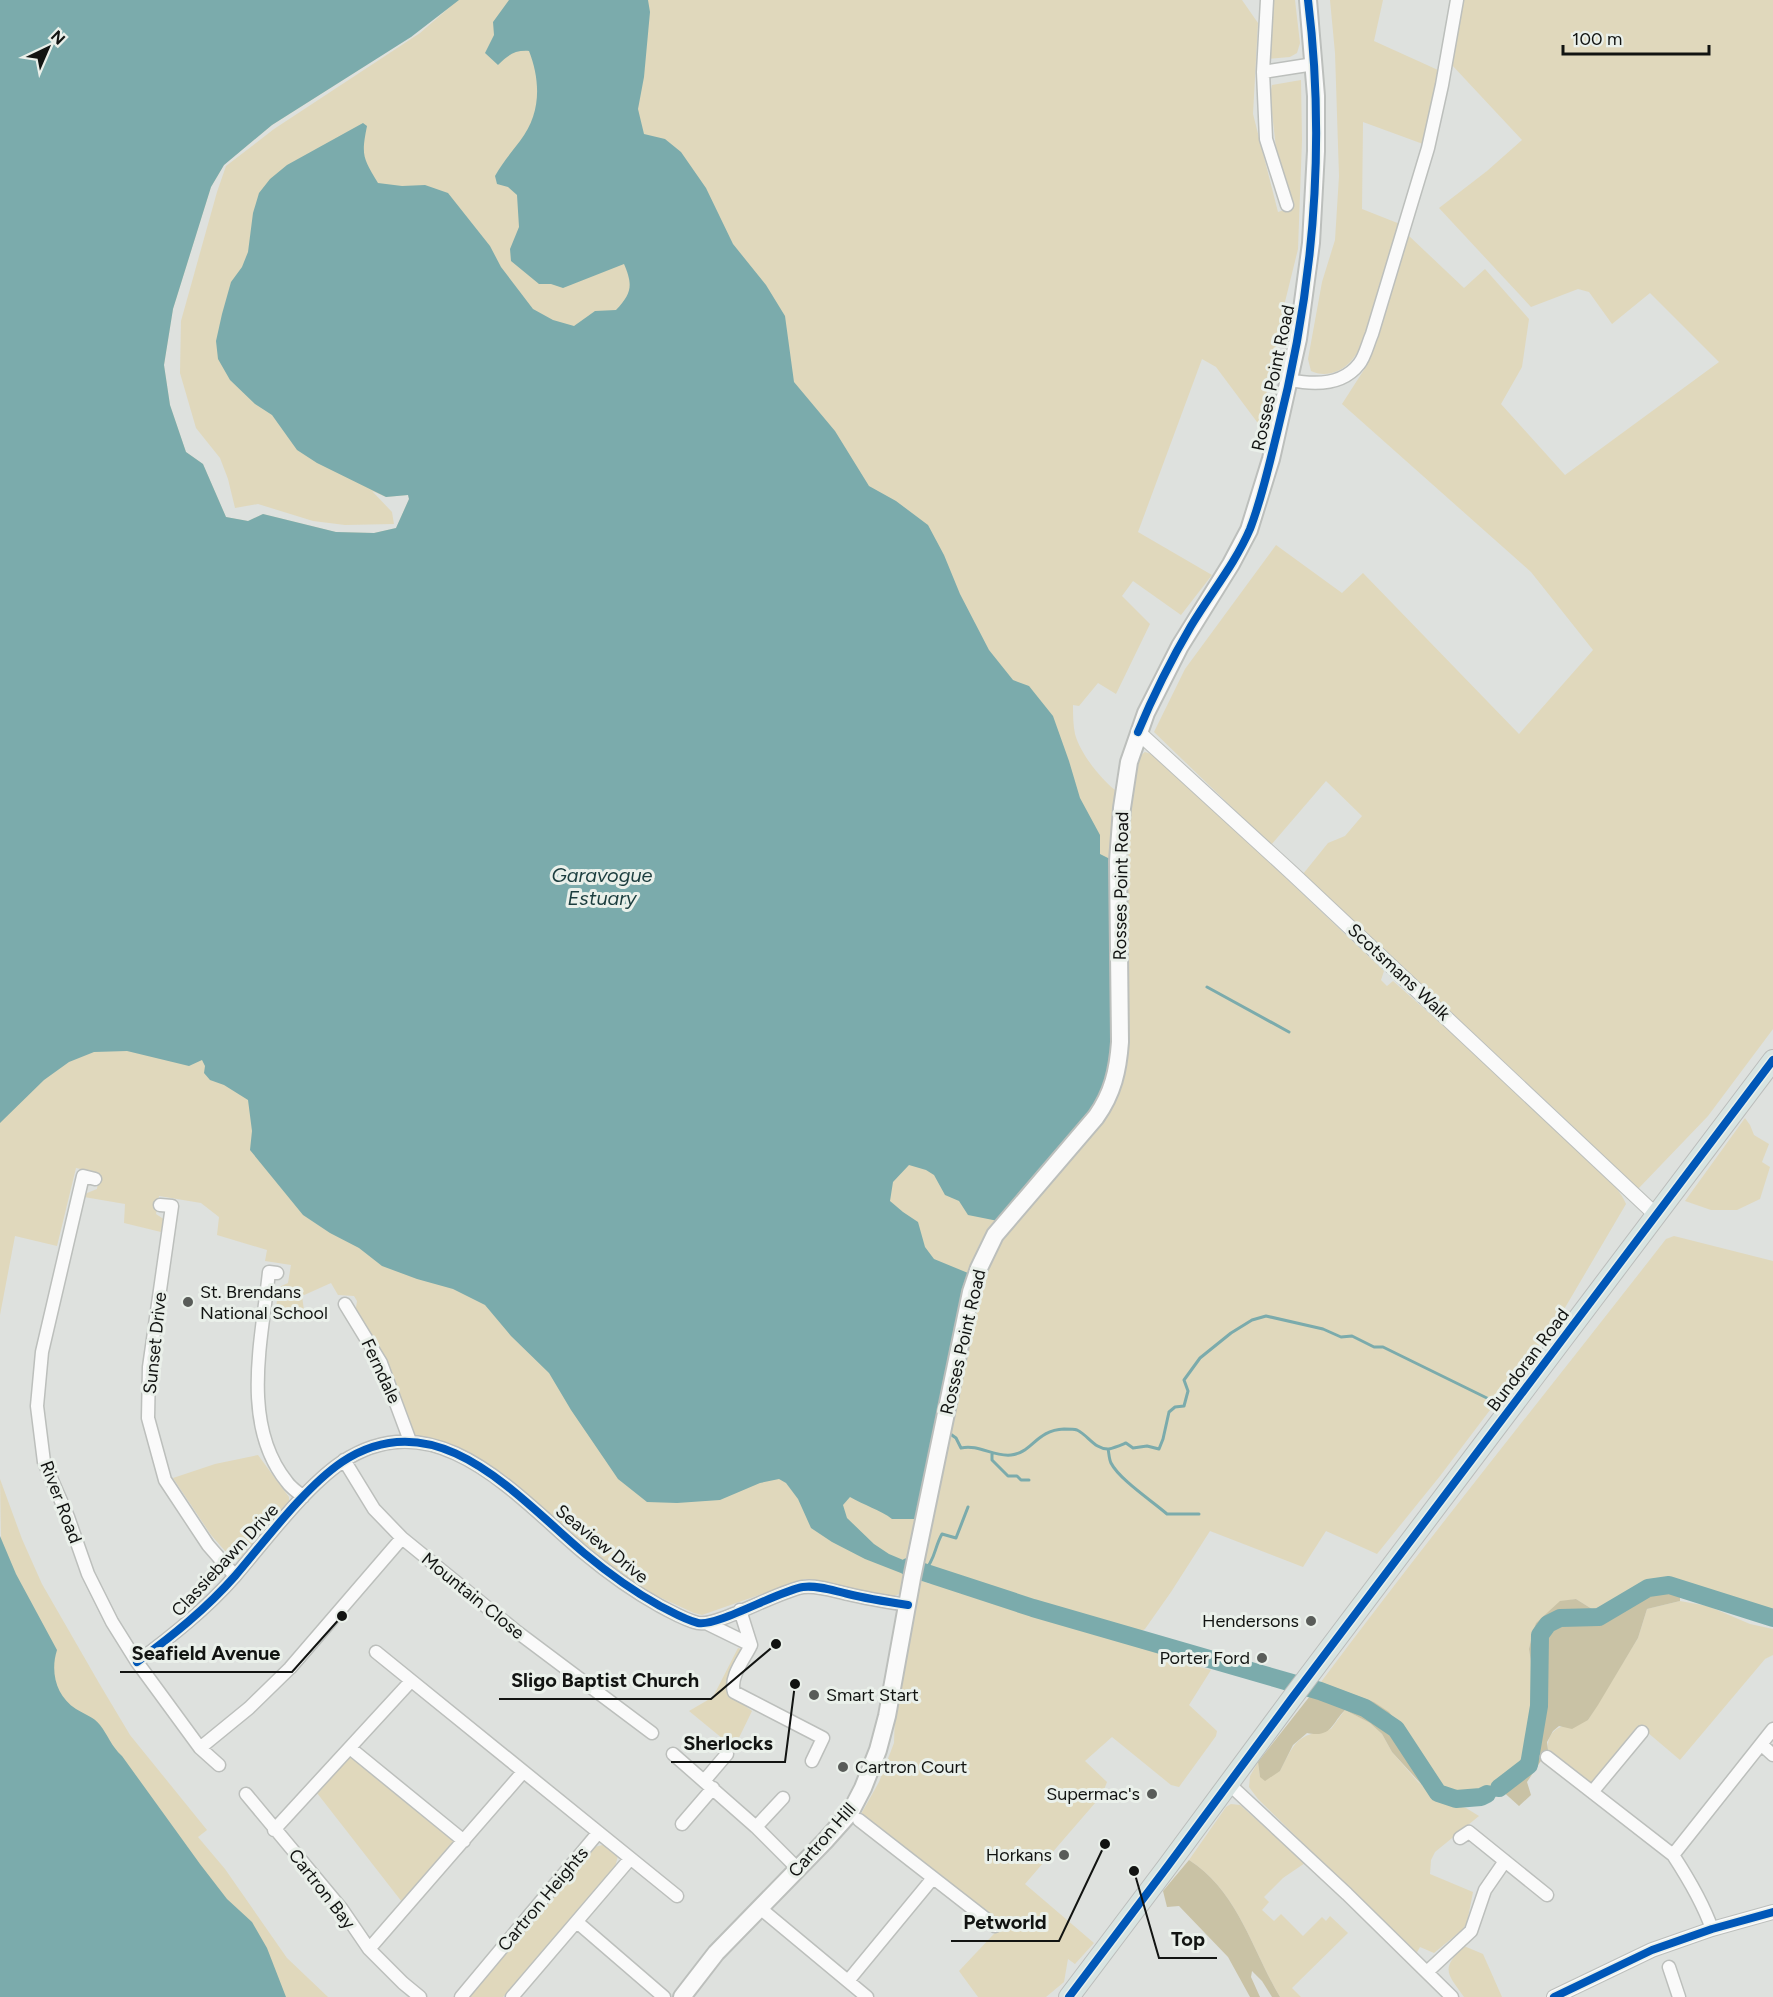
<svg xmlns="http://www.w3.org/2000/svg" width="1773" height="1997" font-family="Figtree,sans-serif">
  <style>
    .green { fill: #e0d8bc; fill-rule: evenodd }
    .forest { fill: #c9c2a5 }
    .water { fill: #7babac }
    .lines { fill: none; stroke-linecap: round; stroke-linejoin: round }
    .stream { stroke: #7babac; stroke-width: 3 }
    .river { stroke: #7babac; stroke-width: 18 }
    .minor-casing { stroke: #bcbfbc; stroke-width: 15 }
    .tertiary-casing { stroke: #bcbfbc; stroke-width: 16 }
    .secondary-casing { stroke: #bcbfbc; stroke-width: 20 }
    .trunk-casing { stroke: #bbbdbb; stroke-width: 22 }
    .minor { stroke: #fafafa; stroke-width: 12 }
    .tertiary { stroke: #fafafa; stroke-width: 14 }
    .secondary { stroke: #fafafa; stroke-width: 16 }
    .trunk { stroke: #d8e4e1; stroke-width: 20 }
    .cycleway-casing { stroke: #eaf0ea; stroke-width: 11 }
    .cycleway { stroke: #0057b8; stroke-width: 8 }
    .poi-dot { fill: #595c59; stroke: #eaf0ea; stroke-width: 2 }
    .labels { text-anchor: middle; stroke-width: 6; stroke-linejoin: round; paint-order: stroke }
    .street-label { font-size: 18px; fill: #121412; stroke: #eaf0ea }
    .poi-label { font-size: 18px; fill: #121412; stroke: #eaf0ea; text-anchor: end }
    .water-label { font-size: 20px; font-style: italic; fill: #1b3d3e; stroke: #eaf0ea }
    .leader { fill: none; stroke: #121412; stroke-width: 2 }
    .callout-dot { fill: #121412; stroke: #eaf0ea; stroke-width: 2 }
    .callout-label { font-size: 20px; text-anchor: middle; font-weight: bold; fill: #121412; stroke: #eaf0ea; stroke-width: 6; stroke-linejoin: round; paint-order: stroke }
  </style>
  <rect width="100%" height="100%" fill="#dee1de"/>
  <path class="green" d="M 88,0 L 1242,0 L 1258,23 L 1253,114 L 1278,212 L 1293,207 L 1277,157 L 1270,95 L 1272,85 L 1301,80 L 1302,140 L 1298,249 L 1283,310 L 1260,426 L 1216,367 L 1202,359 L 1138,532 L 1212,575 L 1181,615 L 1133,581 L 1122,596 L 1150,624 L 1116,694 L 1098,683 L 1079,706 L 1073,705 C 1073,714 1073,725 1075,734 C 1080,753 1100,778 1115,790 L 1109,873 L 1111,885 L 1105,1088 L 980,1243 L 968,1273 L 904,1592 L 892,1597 L 805,1579 L 702,1615 L 694,1613 L 644,1590 L 604,1561 L 542,1507 L 479,1459 L 456,1447 L 418,1437 L 412,1432 L 355,1314 L 357,1301 L 354,1296 L 338,1295 L 331,1283 L 302,1296 L 304,1310 L 276,1307 L 279,1287 L 288,1283 L 291,1265 L 265,1261 L 267,1250 L 217,1235 L 219,1217 L 201,1203 L 159,1196 L 156,1214 L 165,1220 L 161,1232 L 124,1223 L 125,1204 L 84,1197 L 87,1193 L 97,1189 L 99,1173 L 76,1168 L 57,1246 L 15,1236 L 0,1315 L 0,448 ZM 450,7 L 420,33 L 274,129 L 226,166 L 217,192 L 181,321 L 180,373 L 196,428 L 220,458 L 228,479 L 235,508 L 258,504 L 313,521 L 345,525 L 394,524 L 392,512 L 372,491 L 386,497 L 408,495 L 409,499 L 396,528 L 374,533 L 336,532 L 263,514 L 248,521 L 226,517 L 203,464 L 186,452 L 170,405 L 164,365 L 173,309 L 211,187 L 224,165 L 272,125 L 411,37 Z
    M 1272,0 L 1295,0 L 1300,43 L 1297,53 L 1290,57 L 1268,59 Z
    M 1330,0 L 1383,0 L 1374,41 L 1438,70 L 1423,144 L 1363,122 L 1362,209 L 1400,224 C 1391,251 1383,278 1375,304 C 1369,322 1364,346 1352,360 C 1342,372 1325,378 1311,371 L 1308,359 L 1322,282 L 1335,240 L 1339,176 L 1335,53 Z
    M 1462,0 L 1773,0 L 1773,1029 L 1708,1116 L 1638,1189 L 1560,1114 L 1303,874 L 1328,843 L 1345,836 L 1362,816 L 1326,781 L 1271,845 L 1154,732 L 1185,669 L 1276,545 L 1342,593 L 1363,573 L 1519,734 L 1593,650 L 1531,572 L 1342,404 L 1367,365 L 1408,235 L 1464,288 L 1485,269 L 1529,319 L 1522,367 L 1501,404 L 1565,475 L 1719,362 L 1650,293 L 1612,324 L 1589,292 L 1578,289 L 1531,307 L 1439,208 L 1487,171 L 1522,140 L 1451,64 Z
    M 1145,752 L 1157,756 L 1384,971 L 1381,980 L 1387,986 L 1393,981 C 1453,1034 1512,1088 1570,1143 C 1587,1160 1618,1183 1626,1204 L 1556,1323 L 1440,1476 L 1377,1554 L 1326,1531 L 1303,1567 L 1210,1531 L 1171,1592 L 1145,1629 L 1138,1633 L 1030,1606 L 961,1577 L 954,1578 L 920,1568 L 974,1303 L 986,1269 L 1004,1235 L 1107,1110 L 1129,822 C 1131,807 1133,758 1145,752 Z
    M 1745,1118 L 1750,1125 L 1754,1135 L 1769,1144 L 1762,1162 L 1770,1167 L 1760,1199 L 1737,1210 L 1711,1210 L 1685,1201 Z
    M 1674,1236 L 1773,1261 L 1773,1611 L 1728,1600 L 1680,1583 L 1664,1583 L 1621,1602 L 1592,1609 L 1576,1599 L 1560,1602 L 1536,1623 L 1533,1631 L 1529,1649 L 1534,1681 L 1534,1733 L 1517,1766 L 1499,1788 L 1480,1794 L 1463,1795 L 1456,1795 L 1447,1790 L 1434,1781 L 1409,1739 L 1385,1710 L 1374,1702 L 1321,1682 C 1433,1532 1551,1387 1666,1239 Z
    M 258,1455 L 289,1497 L 289,1502 L 239,1559 L 233,1560 L 211,1535 L 173,1478 L 215,1464 Z
    M 0,1479 L 22,1539 L 42,1584 L 99,1683 L 130,1735 L 207,1830 L 198,1837 L 225,1869 L 287,1958 L 328,1997 L 9,1997 Z
    M 918,1579 L 930,1584 L 940,1582 L 1006,1608 L 1022,1610 L 1145,1643 L 1192,1665 L 1211,1670 L 1189,1705 L 1217,1731 L 1216,1736 L 1179,1787 L 1171,1785 L 1112,1737 L 1085,1761 L 1107,1782 L 1102,1795 L 1025,1884 L 1094,1943 L 1075,1964 L 1068,1959 L 1064,1982 L 1046,1997 L 978,1997 L 959,1971 L 1007,1920 L 998,1920 L 861,1814 L 879,1782 L 894,1743 L 895,1714 Z
    M 1680,1601 L 1708,1606 L 1750,1624 L 1773,1629 L 1773,1655 L 1765,1659 L 1680,1760 L 1647,1732 L 1602,1790 L 1588,1783 L 1548,1750 C 1546,1725 1569,1724 1588,1720 L 1638,1638 L 1647,1609 Z
    M 738,1648 L 741,1649 L 742,1654 L 726,1684 L 728,1693 L 752,1711 L 734,1748 L 689,1711 L 713,1697 Z
    M 1345,1710 L 1370,1723 L 1382,1734 L 1392,1752 L 1418,1782 L 1445,1803 L 1466,1808 L 1479,1816 L 1435,1852 L 1431,1860 L 1430,1874 L 1473,1892 L 1467,1923 L 1462,1930 L 1434,1953 L 1420,1947 L 1416,1954 L 1258,1799 L 1249,1787 L 1250,1776 L 1258,1762 L 1260,1777 L 1280,1771 C 1296,1740 1296,1736 1331,1729 Z
    M 350,1755 L 457,1840 L 402,1902 L 317,1793 Z
    M 1231,1804 L 1240,1805 L 1305,1863 L 1283,1878 L 1264,1897 L 1269,1902 L 1262,1910 L 1274,1921 L 1281,1914 L 1303,1936 L 1322,1917 L 1326,1921 L 1330,1916 L 1348,1933 L 1292,1988 L 1301,1997 L 1280,1997 C 1252,1950 1238,1891 1189,1860 L 1226,1807 Z
    M 606,1844 L 616,1851 L 618,1856 L 614,1871 L 503,1997 L 466,1997 L 591,1848 Z
    M 1464,1946 L 1483,1954 L 1502,1997 L 1464,1997 C 1446,1972 1441,1969 1464,1946 Z"/>
  <path class="forest" d="M 1664,1583 L 1680,1583 L 1680,1601 L 1647,1609 L 1638,1638 L 1598,1705 L 1588,1720 L 1572,1729 L 1559,1726 L 1553,1731 L 1547,1742 L 1548,1750 L 1527,1782 L 1531,1795 L 1519,1806 L 1499,1788 L 1517,1766 L 1534,1733 L 1534,1681 L 1529,1649 L 1533,1631 L 1536,1623 L 1560,1601 L 1576,1599 L 1592,1609 L 1621,1602 Z
    M 1321,1682 L 1374,1702 L 1389,1712 L 1399,1725 L 1401,1744 L 1423,1777 L 1422,1785 L 1392,1752 L 1382,1734 L 1370,1723 L 1345,1710 C 1331,1724 1332,1738 1307,1733 L 1293,1745 L 1280,1771 L 1265,1781 L 1260,1777 L 1258,1762 Z
    M 1189,1860 C 1238,1891 1252,1950 1280,1997 L 1272,1997 L 1262,1981 L 1252,1971 L 1251,1977 L 1260,1997 L 1250,1997 L 1228,1957 L 1179,1906 L 1167,1907 L 1163,1891 Z"/>
  <path class="water" d="M 0,0 L 459,0 L 411,37 L 272,125 L 224,165 L 211,187 L 173,309 L 164,365 L 170,405 L 186,452 L 203,464 L 226,517 L 248,521 L 263,514 L 336,532 L 374,533 L 396,528 L 409,499 L 408,495 L 386,497 L 317,463 L 297,450 L 272,415 L 255,404 L 230,380 L 218,359 L 216,341 L 222,314 L 231,282 L 242,267 L 248,252 L 253,213 L 259,193 L 270,179 L 287,165 L 363,123 L 367,126 C 361,156 363,158 378,183 L 402,186 L 425,185 L 448,193 L 490,246 L 501,267 L 533,309 L 553,320 L 574,326 L 595,311 L 616,310 C 632,293 633,285 624,264 L 563,288 L 551,284 L 539,284 L 511,261 L 510,249 L 519,227 L 517,195 L 508,187 L 497,184 L 495,176 C 502,163 511,153 520,141 C 541,114 541,82 529,51 C 515,50 508,55 498,65 L 485,53 L 494,35 L 493,22 L 509,0 L 648,0 L 650,12 L 644,77 L 638,109 L 644,134 L 665,139 L 681,152 L 706,188 L 733,244 L 766,285 L 785,316 L 794,382 L 835,431 L 869,486 L 896,501 L 928,525 L 944,555 L 960,594 L 989,650 L 1013,680 L 1029,686 L 1053,716 L 1069,761 L 1080,798 L 1100,835 L 1100,854 L 1110,859 L 1113,1000 L 1112,1048 L 1105,1088 L 1088,1114 L 998,1221 L 968,1215 L 959,1201 L 945,1195 L 934,1175 L 926,1170 L 909,1165 L 893,1182 L 890,1201 L 903,1212 L 918,1222 L 925,1247 L 934,1259 L 968,1273 L 918,1519 L 892,1519 C 881,1510 863,1505 850,1497 L 843,1505 L 847,1518 L 874,1544 L 889,1554 L 908,1562 L 906,1575 L 865,1559 L 832,1542 L 811,1528 L 798,1499 L 786,1483 L 779,1479 L 760,1483 L 720,1500 L 677,1503 L 647,1502 L 618,1479 L 571,1410 L 549,1373 L 511,1336 L 485,1305 L 453,1289 L 417,1279 L 382,1266 L 359,1248 L 330,1233 L 303,1215 L 250,1150 L 252,1131 L 248,1100 L 224,1085 L 210,1080 L 204,1073 L 205,1066 L 202,1060 L 189,1066 L 127,1051 L 94,1052 L 69,1062 L 44,1080 L 0,1123 Z
    M 0,1536 L 16,1574 L 57,1650 C 50,1672 56,1696 76,1709 C 84,1714 94,1717 100,1725 C 108,1735 111,1746 122,1756 L 200,1864 L 227,1899 L 252,1922 L 267,1948 L 286,1997 L 0,1997 Z"/>
  <g class="lines">
    <path class="stream" d="M 1207,987 L 1289,1032
      M 949,1433 L 956,1438 L 961,1448 C 979,1444 993,1457 1011,1455 C 1032,1453 1036,1430 1064,1429 C 1067,1429 1074,1429 1077,1430 C 1088,1435 1095,1450 1109,1449 C 1114,1448 1121,1445 1126,1443 L 1133,1448 L 1147,1446 L 1159,1449 L 1163,1439 L 1169,1412 L 1175,1407 L 1184,1406 L 1188,1391 L 1184,1380 L 1200,1358 L 1231,1333 L 1252,1320 L 1266,1316 L 1323,1329 L 1341,1337 L 1352,1336 L 1374,1347 L 1383,1347 L 1495,1402
      M 1108,1449 C 1109,1453 1109,1459 1111,1463 C 1119,1479 1152,1501 1167,1514 L 1199,1514
      M 992,1453 L 992,1460 L 1008,1476 L 1017,1476 L 1021,1480 L 1029,1480
      M 924,1572 C 936,1558 934,1548 942,1534 L 956,1538 L 968,1507
      M 1487,1794 L 1499,1788"/>
    <path class="river" d="M 908,1567 L 1033,1608 L 1320,1691 L 1365,1708 L 1396,1729 L 1438,1793 L 1456,1799 L 1481,1797 L 1487,1794
      M 1499,1788 L 1529,1765 L 1539,1706 L 1540,1635 L 1548,1624 L 1560,1618 L 1599,1617 L 1648,1588 L 1669,1585 L 1773,1618"/>
    <g class="minor-casing">
      <path id="minor" d="M 1263,72 L 1267,0
        M 1287,205 L 1266,139 L 1263,72 L 1314,64
        M 1290,380 C 1314,385 1342,386 1359,364 C 1365,357 1368,343 1372,334 L 1428,148 L 1442,85 L 1457,0
        M 95,1179 L 83,1176 L 42,1352 L 37,1406 L 44,1462 L 68,1517 L 88,1574 L 112,1622 L 137,1662 L 200,1748 L 219,1765
        M 160,1205 L 172,1206 L 149,1367 L 148,1418 L 165,1480 L 208,1545 L 235,1576
        M 277,1273 L 269,1272 C 262,1339 240,1424 287,1482 C 291,1488 298,1492 303,1497
        M 345,1304 L 381,1363 L 410,1441
        M 344,1460 L 374,1509 L 402,1538 L 516,1631 L 652,1733
        M 740,1610 L 751,1645 C 745,1658 729,1677 734,1692 L 823,1738 L 812,1761
        M 706,1623 L 751,1645
        M 376,1652 L 677,1896
        M 137,1662 C 172,1636 206,1609 235,1576 C 265,1541 305,1487 342,1462 C 437,1399 517,1497 584,1553 C 608,1573 633,1591 660,1606 C 672,1612 685,1620 698,1623 C 717,1627 778,1591 803,1587 C 818,1585 834,1591 848,1594 C 868,1599 888,1602 908,1605
        M 1762,1745 L 1773,1755
        M 200,1748 L 249,1708 L 290,1668 L 402,1538
        M 350,1748 L 464,1841
        M 673,1754 L 756,1827 L 798,1869
        M 1547,1757 L 1673,1855 C 1688,1878 1703,1903 1712,1929
        M 704,1781 L 727,1754
        M 1228,1783 L 1347,1894 L 1452,1997
        M 1593,1791 L 1642,1732
        M 246,1794 L 341,1908 L 369,1949 L 403,1983 L 420,1997
        M 859,1820 L 995,1926
        M 682,1824 L 713,1788
        M 756,1827 L 783,1798
        M 274,1830 L 411,1681
        M 1460,1838 L 1469,1832 L 1547,1895
        M 1673,1855 L 1773,1729
        M 760,1908 L 867,1997
        M 577,1922 L 664,1997
        M 369,1949 L 523,1772
        M 1669,1967 L 1679,1997
        M 1427,1972 L 1471,1931 L 1485,1890 L 1505,1861
        M 848,1981 L 933,1878
        M 461,1997 L 598,1833
        M 512,1997 L 630,1859"/>
    </g>
    <g class="tertiary-casing">
      <path id="tertiary" d="M 1138,732 L 1292,873 L 1657,1216
        M 1554,1997 L 1652,1950 L 1712,1929 L 1773,1912"/>
    </g>
    <g class="secondary-casing">
      <path id="secondary" d="M 682,1997 L 716,1953 L 825,1841 L 850,1813 L 863,1788 L 878,1750 L 887,1716 L 912,1578 L 971,1292 L 979,1268 L 995,1235 L 1096,1117 C 1113,1093 1118,1070 1120,1042 L 1118,861 L 1122,808 L 1129,762 L 1146,713 L 1180,646 L 1231,564 L 1249,530 L 1271,459 L 1298,339 L 1311,243 L 1316,151 L 1316,96 L 1308,0"/>
    </g>
    <g class="trunk-casing">
      <path id="trunk" d="M 1069,1997 L 1167,1867 L 1292,1698 L 1773,1060"/>
    </g>
    <use href="#minor" class="minor"/>
    <use href="#tertiary" class="tertiary"/>
    <use href="#secondary" class="secondary"/>
    <use href="#trunk" class="trunk"/>
    <g class="cycleway-casing">
      <path id="cycleway" d="M 1138,732 C 1153,696 1171,660 1191,626 C 1210,594 1235,564 1250,529 C 1262,498 1269,465 1277,433 C 1313,292 1326,145 1308,0
        M 137,1662 C 172,1636 206,1609 235,1576 C 265,1541 305,1487 342,1462 C 437,1399 517,1497 584,1553 C 608,1573 633,1591 660,1606 C 672,1612 685,1620 698,1623 C 717,1627 778,1591 803,1587 C 818,1585 834,1591 848,1594 C 868,1599 888,1602 908,1605
        M 1069,1997 L 1167,1867 L 1292,1698 L 1773,1060
        M 1554,1997 L 1652,1950 L 1712,1929 L 1773,1912"/>
    </g>
    <use href="#cycleway" class="cycleway"/>
  </g>
  <g class="poi-dot">
    <circle cx="188" cy="1302" r="6"/>
    <circle cx="1311" cy="1621" r="6"/>
    <circle cx="1262" cy="1658" r="6"/>
    <circle cx="814" cy="1695" r="6"/>
    <circle cx="843" cy="1767" r="6"/>
    <circle cx="1152" cy="1794" r="6"/>
    <circle cx="1064" cy="1855" r="6"/>
  </g>
  <g class="labels">
    <g class="street-label">
      <text transform="translate(1273 378) rotate(-78)" y="6">Rosses Point Road</text>
      <text transform="translate(1121 886) rotate(-89)" y="6">Rosses Point Road</text>
      <text transform="translate(1399 972) rotate(43)" y="6">Scotsmans Walk</text>
      <text transform="translate(963 1342) rotate(-77)" y="6">Rosses Point Road</text>
      <text transform="translate(155 1343) rotate(-84)" y="6">Sunset Drive</text>
      <text transform="translate(1528 1360) rotate(-53)" y="6">Bundoran Road</text>
      <text transform="translate(381 1371) rotate(65)" y="6">Ferndale</text>
      <text transform="translate(61 1502) rotate(69)" y="6">River Road</text>
      <text transform="translate(602 1544) rotate(39)" y="6">Seaview Drive</text>
      <text transform="translate(225 1560) rotate(-47)" y="6">Classiebawn Drive</text>
      <text transform="translate(473 1596) rotate(39)" y="6">Mountain Close</text>
      <text transform="translate(822 1840) rotate(-49)" y="6">Cartron Hill</text>
      <text transform="translate(322 1889) rotate(52)" y="6">Cartron Bay</text>
      <text transform="translate(543 1899) rotate(-50)" y="6">Cartron Heights</text>
    </g>
    <g class="poi-label">
      <text x="200" y="1298" text-anchor="start">St. Brendans<tspan x="200" dy="21">National School</tspan></text>
      <text x="1299" y="1627">Hendersons</text>
      <text x="1250" y="1664">Porter Ford</text>
      <text x="826" y="1701" text-anchor="start">Smart Start</text>
      <text x="855" y="1773" text-anchor="start">Cartron Court</text>
      <text x="1140" y="1800">Supermac's</text>
      <text x="1052" y="1861">Horkans</text>
    </g>
    <g class="water-label">
      <text x="602" y="882">Garavogue<tspan x="602" dy="23">Estuary</tspan></text>
    </g>
  </g>
  <path class="leader" d="M342 1616L292 1672H120M776 1644L711 1699H499M795 1684L785 1762H671M1105 1844L1059 1941H951M1134 1871L1159 1958H1217"/>
  <g class="callout-dot">
    <circle cx="342" cy="1616" r="6"/>
    <circle cx="776" cy="1644" r="6"/>
    <circle cx="795" cy="1684" r="6"/>
    <circle cx="1105" cy="1844" r="6"/>
    <circle cx="1134" cy="1871" r="6"/>
  </g>
  <g class="callout-label">
    <text x="206" y="1660">Seafield Avenue</text>
    <text x="605" y="1687">Sligo Baptist Church</text>
    <text x="728" y="1750">Sherlocks</text>
    <text x="1005" y="1929">Petworld</text>
    <text x="1188" y="1946">Top</text>
  </g>
  <g transform="translate(48 48) rotate(44)" stroke="#eaf0ea" stroke-width="4.5" paint-order="stroke">
  <path d="M0-4.5L10 22L0 15L-10 22Z" fill="#121412"/>
  <text y="-9" font-size="16" font-weight="bold" text-anchor="middle" fill="#121412">N</text>
  </g>
  <path d="M1563 45v9h146v-9" fill="none" stroke="#121412" stroke-width="3"/>
  <text x="1572" y="45" font-size="18" fill="#121412" stroke="#eaf0ea" stroke-width="4.5" paint-order="stroke">100 m</text>
</svg>
